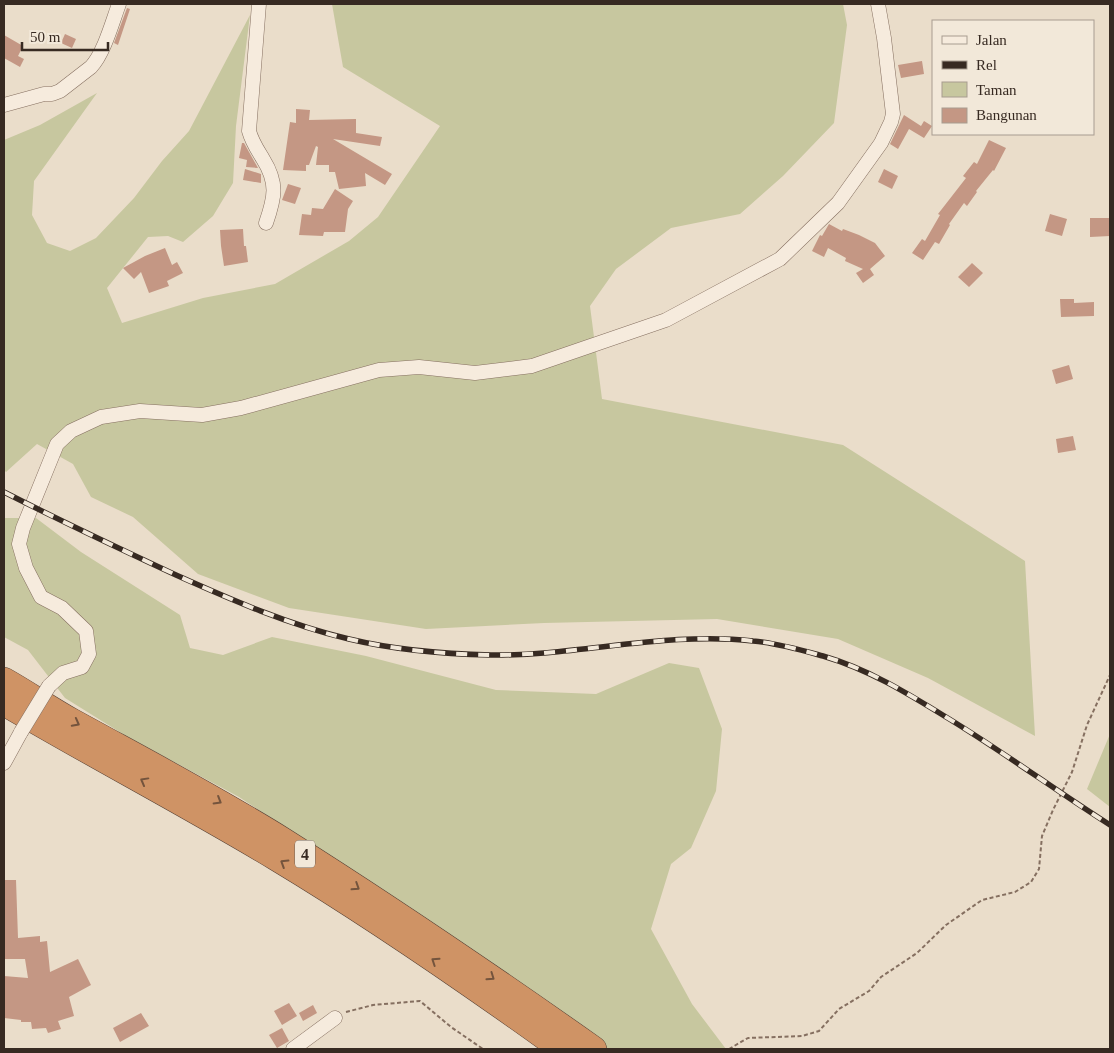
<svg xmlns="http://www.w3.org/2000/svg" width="1114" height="1053" font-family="Georgia,serif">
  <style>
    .green { fill: #c7c79f }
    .building { fill: #c49784 }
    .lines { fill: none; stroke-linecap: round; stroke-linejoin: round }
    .minor-casing { stroke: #856f60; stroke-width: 15 }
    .motorway-casing { stroke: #533f34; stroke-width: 26 }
    .path { stroke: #856f60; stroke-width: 2; stroke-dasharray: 4 2.5; stroke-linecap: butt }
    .minor { stroke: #f6ebdd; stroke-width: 14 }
    .motorway { stroke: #cf9365; stroke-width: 25 }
    .rail-casing { stroke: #372a22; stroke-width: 5.5 }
    .rail { stroke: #f2e8d9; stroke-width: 4; stroke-dasharray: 11; stroke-linecap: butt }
    .minor-bridge-casing { stroke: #856f60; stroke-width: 15; stroke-linecap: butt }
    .minor-bridge { stroke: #f6ebdd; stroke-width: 14 }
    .oneway { stroke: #74543d }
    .labels { text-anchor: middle; stroke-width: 4; stroke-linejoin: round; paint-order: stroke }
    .shield { fill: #f2e8d9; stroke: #6f6359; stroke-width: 1 }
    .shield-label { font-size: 16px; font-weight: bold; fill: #372a22 }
  </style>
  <rect width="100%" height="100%" fill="#eaddca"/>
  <path class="green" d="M 332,4 L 843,4 L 847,25 L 834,123 L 783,176 L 740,214 L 671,228 L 616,269 L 590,306 L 602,399 L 843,445 L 1025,561 L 1035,736 L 928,678 L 838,639 L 717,619 L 544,623 L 426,629 L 289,608 L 198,574 L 133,517 L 91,497 L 73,464 L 37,444 L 6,472 L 4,470 L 4,140 L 40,125 L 97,93 L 34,181 L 32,215 L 47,243 L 70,251 L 96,238 L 134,198 L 162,161 L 189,131 L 250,15 L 236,126 L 233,183 L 213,216 L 183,242 L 168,236 L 148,237 L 107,288 L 122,323 L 203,298 L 275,284 L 349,241 L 378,217 L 440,126 L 343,67 Z
    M 4,518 L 36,518 L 81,552 L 180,615 L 190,648 L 223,655 L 272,637 L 366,656 L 496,690 L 596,694 L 669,663 L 699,668 L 722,729 L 716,791 L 691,848 L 671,864 L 651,929 L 692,1004 L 726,1049 L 608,1049 L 533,991 L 239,797 L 126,736 L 65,698 L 28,650 L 4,637 Z
    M 1110,734 L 1110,807 L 1087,789 Z"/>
  <path class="building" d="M 127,8 L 130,9 L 118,45 L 114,43 Z
    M 65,34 L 76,39 L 72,48 L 61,43 Z
    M 4,35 L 23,46 L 18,56 L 24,59 L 20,67 L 4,58 Z
    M 922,61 L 924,74 L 901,78 L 898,65 Z
    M 296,109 L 310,110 L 309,120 L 356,119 L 356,133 L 382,137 L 380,146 L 333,139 L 392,174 L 385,185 L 365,173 L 366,186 L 339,189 L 335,172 L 329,172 L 329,165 L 316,165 L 318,147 L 316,146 L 309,165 L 306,165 L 306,171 L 283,170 L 290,122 L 296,123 Z
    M 904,115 L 921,126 L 924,121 L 932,126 L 924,138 L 909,129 L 898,149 L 890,144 Z
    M 989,140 L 1006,148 L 994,171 L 993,170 L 976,191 L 977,192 L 967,206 L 964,203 L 949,224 L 950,225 L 939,244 L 935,242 L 923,260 L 912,253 L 922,239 L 925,241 L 940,215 L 938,214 L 966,178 L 963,176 L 974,162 L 977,164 Z
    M 242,143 L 244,143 L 258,168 L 246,167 L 247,160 L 239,158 Z
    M 245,169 L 261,174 L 261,183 L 243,180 Z
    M 884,169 L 898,176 L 892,189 L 878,182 Z
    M 288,184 L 301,188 L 295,204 L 282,200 Z
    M 335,189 L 353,201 L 348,209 L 345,232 L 324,232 L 323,236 L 299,235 L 302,214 L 311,215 L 312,208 L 323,209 Z
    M 1050,214 L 1067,219 L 1062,236 L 1045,231 Z
    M 1090,218 L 1110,218 L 1110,236 L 1090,237 Z
    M 829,224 L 842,231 L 843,229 L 859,235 L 875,243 L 885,256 L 870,269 L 874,275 L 863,283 L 856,273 L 863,269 L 845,261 L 846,258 L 828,248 L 824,257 L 812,251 L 820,235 L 822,236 Z
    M 243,229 L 244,246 L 246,246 L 248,262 L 224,266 L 221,246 L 220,230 Z
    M 165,248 L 172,265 L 177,262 L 183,273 L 167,281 L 169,286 L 149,293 L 141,272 L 134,279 L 123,268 L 145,256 Z
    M 972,263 L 983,273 L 969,287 L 958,277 Z
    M 1060,299 L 1074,299 L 1074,303 L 1094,302 L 1094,316 L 1061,317 Z
    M 1069,365 L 1073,379 L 1056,384 L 1052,370 Z
    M 1073,436 L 1076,450 L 1058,453 L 1056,439 Z
    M 4,880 L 16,880 L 18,938 L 40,936 L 40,942 L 47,941 L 50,972 L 78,959 L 91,985 L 69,997 L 74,1016 L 58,1021 L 61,1029 L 48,1033 L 46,1028 L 32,1029 L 31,1022 L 21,1022 L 21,1020 L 4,1018 L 4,976 L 28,978 L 25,959 L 4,959 Z
    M 289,1003 L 297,1016 L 282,1025 L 274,1011 Z
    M 313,1005 L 317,1013 L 303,1021 L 299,1013 Z
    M 141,1013 L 149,1026 L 120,1042 L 113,1028 Z
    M 282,1028 L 289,1041 L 277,1048 L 269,1035 Z"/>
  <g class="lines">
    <g class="minor-casing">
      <path id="minor" d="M 259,4 L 249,131 C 252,142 257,149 263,159 C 278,183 275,197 266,223
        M 4,105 L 44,94 L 52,94 L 60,91 L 91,67 C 104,53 112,23 119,4
        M 49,686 L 63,673 L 82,667 L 89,654 L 86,631 L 62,608 L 41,597 L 26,568 L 19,544 L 23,528 L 57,444 L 71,431 L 101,417 L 140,411 L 202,415 L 241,408 L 379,370 L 419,367 L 475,373 L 532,366 L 666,320 L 780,259 L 838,203 L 881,143 L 891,122 L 893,114 L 884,38 L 878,4
        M 4,763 L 21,732
        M 293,1049 L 335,1018"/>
    </g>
    <g class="motorway-casing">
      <path id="motorway" d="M 4,680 C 27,693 49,708 72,721 C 143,760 214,797 283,840 C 389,907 492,977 594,1049
        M 4,703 C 94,756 186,804 276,858 C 374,917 468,982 561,1049"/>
    </g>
    <path class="path" d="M 346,1012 L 373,1005 L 420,1001 L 451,1027 L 483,1049
      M 729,1049 L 748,1038 L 802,1036 L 819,1031 L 839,1009 L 869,991 L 881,977 L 917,953 L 946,925 L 982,900 L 1015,892 L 1031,882 L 1039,869 L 1042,836 L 1053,810 L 1072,772 L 1087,725 L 1110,675"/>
    <use href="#minor" class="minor"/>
    <use href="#motorway" class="motorway"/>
    <g class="rail-casing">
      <path id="rail" d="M 4,492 C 61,521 118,548 176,575 C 232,600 289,625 349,639 C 395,650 444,654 491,655 C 579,656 666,631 753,641 C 777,643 801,650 823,656 C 868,669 907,693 946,717 C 1002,751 1055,790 1110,825"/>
    </g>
    <use href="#rail" class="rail"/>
    <g class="minor-bridge-casing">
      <path id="minor-bridge" d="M 21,732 L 49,686"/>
    </g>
    <use href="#minor-bridge" class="minor-bridge"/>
  </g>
  <defs><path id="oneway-chevron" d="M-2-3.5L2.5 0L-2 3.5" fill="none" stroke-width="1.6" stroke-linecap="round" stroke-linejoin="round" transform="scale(1.25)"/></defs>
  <g class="oneway">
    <use href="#oneway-chevron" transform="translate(76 723) rotate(28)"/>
    <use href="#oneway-chevron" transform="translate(144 781) rotate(-151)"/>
    <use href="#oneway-chevron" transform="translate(218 801) rotate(31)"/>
    <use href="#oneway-chevron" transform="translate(284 863) rotate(-148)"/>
    <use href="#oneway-chevron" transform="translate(356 887) rotate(33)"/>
    <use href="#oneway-chevron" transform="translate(435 961) rotate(-146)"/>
    <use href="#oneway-chevron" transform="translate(491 977) rotate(35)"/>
  </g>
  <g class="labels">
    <rect class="shield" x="295" y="840.5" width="20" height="27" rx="4"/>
    <g class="shield-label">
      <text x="305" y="860">4</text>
    </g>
  </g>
  <rect width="1114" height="1053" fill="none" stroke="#372a22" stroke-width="10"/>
  <rect x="932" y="20" width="162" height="115" fill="#f2e8d9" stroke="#a79c90"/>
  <rect x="942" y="36" width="25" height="8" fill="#f6ebdd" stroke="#a79c90"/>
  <text x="976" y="45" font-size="15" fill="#372a22">Jalan</text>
  <rect x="942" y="61" width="25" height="8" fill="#372a22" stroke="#a79c90"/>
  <text x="976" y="70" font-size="15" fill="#372a22">Rel</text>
  <rect x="942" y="82" width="25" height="15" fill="#c7c79f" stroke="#a79c90"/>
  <text x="976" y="95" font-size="15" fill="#372a22">Taman</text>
  <rect x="942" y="108" width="25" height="15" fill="#c49784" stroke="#a79c90"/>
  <text x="976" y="120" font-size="15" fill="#372a22">Bangunan</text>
  <path d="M22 42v8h86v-8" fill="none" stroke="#372a22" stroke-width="2.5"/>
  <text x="30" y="42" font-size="15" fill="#372a22" stroke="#f2e8d9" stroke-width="4" paint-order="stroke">50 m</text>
</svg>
